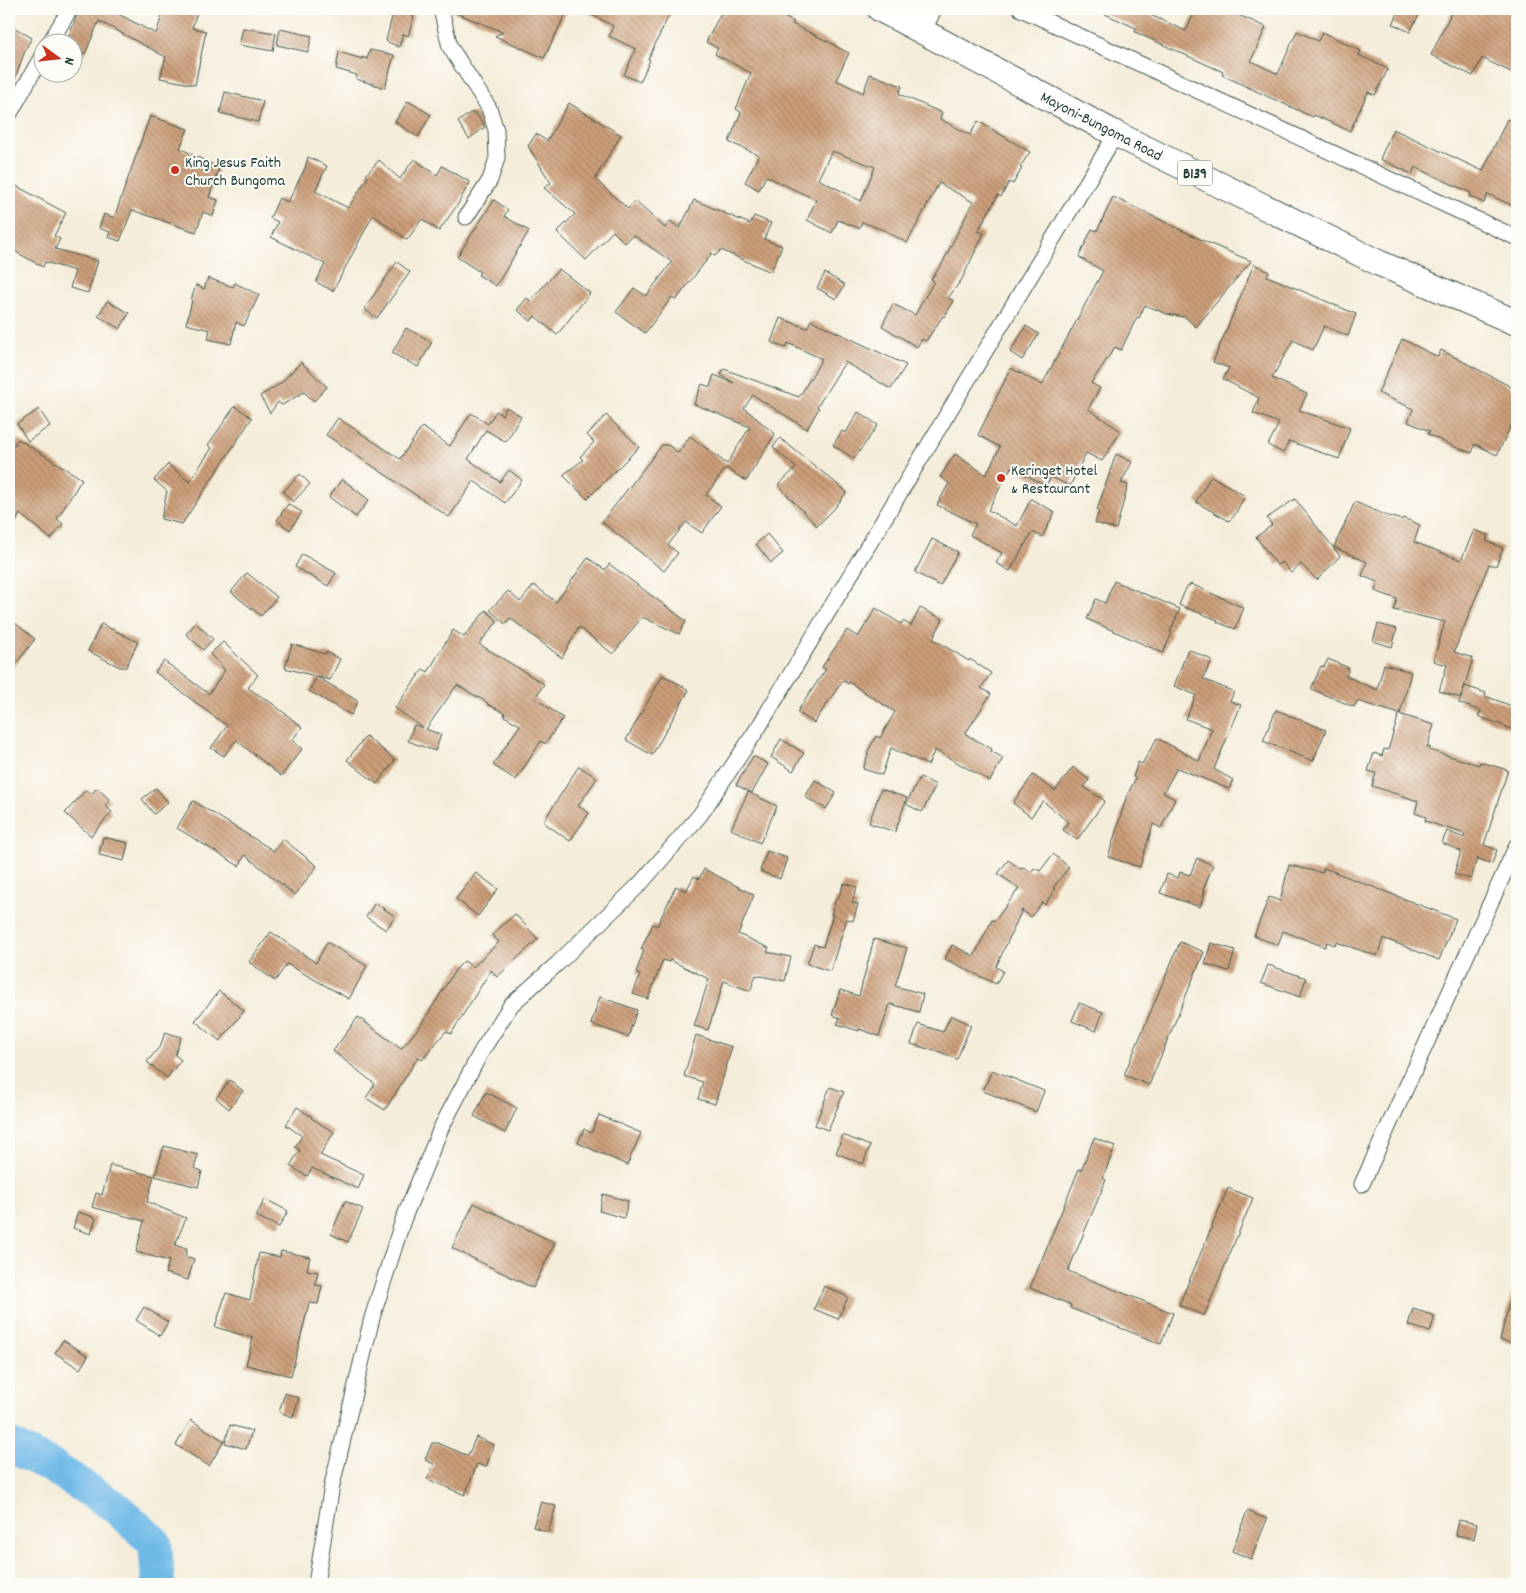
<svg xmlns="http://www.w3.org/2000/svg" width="1526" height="1593" font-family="Dekko,sans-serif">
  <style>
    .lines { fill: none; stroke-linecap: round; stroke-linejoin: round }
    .river { stroke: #6fbae8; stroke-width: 34 }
    .building { fill: url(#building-back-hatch); fill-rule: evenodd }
    .minor-casing { stroke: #3f574d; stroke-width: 17 }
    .tertiary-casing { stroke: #3f574d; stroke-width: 21 }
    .primary-casing { stroke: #3f574d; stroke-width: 27 }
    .minor { stroke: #fff; stroke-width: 15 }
    .tertiary { stroke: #fff; stroke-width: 19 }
    .primary { stroke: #fff; stroke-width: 25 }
    .poi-dot { fill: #c8321e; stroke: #fdfcf7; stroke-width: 2 }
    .labels { text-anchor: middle; stroke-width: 4; stroke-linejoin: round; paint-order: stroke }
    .shield { fill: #fdfcf7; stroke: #62766e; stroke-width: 1 }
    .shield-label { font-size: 15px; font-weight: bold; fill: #1f3d34 }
    .street-label { font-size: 16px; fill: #1f3d34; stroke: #fdfcf7 }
    .poi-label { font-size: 16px; fill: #1f3d34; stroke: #fdfcf7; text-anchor: start }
  </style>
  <defs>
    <pattern id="building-back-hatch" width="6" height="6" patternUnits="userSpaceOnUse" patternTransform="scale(1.25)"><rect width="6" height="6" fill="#cc9e79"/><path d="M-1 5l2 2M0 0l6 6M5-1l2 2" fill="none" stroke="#a58264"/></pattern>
  </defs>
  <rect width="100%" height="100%" fill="#fdfcf7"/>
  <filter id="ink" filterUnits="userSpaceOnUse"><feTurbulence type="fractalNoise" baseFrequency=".02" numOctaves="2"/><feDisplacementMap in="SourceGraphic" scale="10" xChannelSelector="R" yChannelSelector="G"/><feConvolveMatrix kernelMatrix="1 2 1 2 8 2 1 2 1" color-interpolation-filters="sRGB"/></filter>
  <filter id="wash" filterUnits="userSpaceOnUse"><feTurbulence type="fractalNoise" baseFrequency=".0096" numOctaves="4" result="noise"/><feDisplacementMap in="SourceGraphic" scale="20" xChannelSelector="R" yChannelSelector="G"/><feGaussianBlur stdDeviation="1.12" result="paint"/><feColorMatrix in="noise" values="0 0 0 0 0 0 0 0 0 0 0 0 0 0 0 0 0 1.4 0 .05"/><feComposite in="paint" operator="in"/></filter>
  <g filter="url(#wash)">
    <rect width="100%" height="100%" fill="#f5edda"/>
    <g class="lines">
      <path class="river" d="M 9,1445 L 51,1466 L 114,1506 L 155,1543 L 158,1584"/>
    </g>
    <g id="blocks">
      <path class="building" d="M 79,9 L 109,9 L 156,34 L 164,9 L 198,9 L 192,28 L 206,31 L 195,85 L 160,78 L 166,57 L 99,21 L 85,54 L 72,49 L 72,42 L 67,42 Z
        M 394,9 L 412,9 L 411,15 L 414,16 L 408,36 L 403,34 L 399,47 L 386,41 Z
        M 451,9 L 568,9 L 544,58 L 495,36 L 503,32 L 451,11 Z
        M 581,9 L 672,9 L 648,59 L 650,60 L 640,82 L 624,75 L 636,49 L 609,36 L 613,26 Z
        M 726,9 L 768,9 L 794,22 L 792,24 L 835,45 L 835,46 L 849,53 L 836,80 L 863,93 L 870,74 L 902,86 L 899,94 L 942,113 L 940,119 L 970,135 L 978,121 L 1030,152 L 1020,167 L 1022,168 L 1013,184 L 1009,182 L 1001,197 L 998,195 L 978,231 L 984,233 L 962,279 L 948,298 L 954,301 L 944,317 L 943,316 L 926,341 L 922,339 L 917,347 L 882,326 L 893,304 L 915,315 L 934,281 L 931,279 L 942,264 L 973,202 L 939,183 L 907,243 L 886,231 L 862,222 L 859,228 L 838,220 L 832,233 L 807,220 L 816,200 L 766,176 L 759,190 L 745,182 L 759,155 L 729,142 L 741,112 L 736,109 L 751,73 L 715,54 L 718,48 L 706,42 L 721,13 L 724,14 ZM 832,151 L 875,167 L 861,201 L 818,179 Z
        M 1094,9 L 1137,9 L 1186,31 L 1196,9 L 1225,9 L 1266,27 L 1251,61 L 1278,74 L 1297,31 L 1318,41 L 1322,32 L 1361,51 L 1359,55 L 1388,69 L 1375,95 L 1368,92 L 1350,131 L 1314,115 L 1313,117 L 1271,98 L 1222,75 L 1223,72 L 1135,32 L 1136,28 Z
        M 1400,9 L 1422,9 L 1410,32 L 1393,24 Z
        M 1453,9 L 1517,9 L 1517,75 L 1482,58 L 1473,76 L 1431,55 Z
        M 9,24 L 32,38 L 26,48 L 10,92 L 9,91 Z
        M 243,28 L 276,33 L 273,51 L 239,45 Z
        M 280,29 L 312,36 L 308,52 L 277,45 Z
        M 370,50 L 394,55 L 385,88 L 356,79 L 357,75 L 336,69 L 339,52 L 362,59 L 362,57 L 367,59 Z
        M 225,92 L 263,101 L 258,122 L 220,113 Z
        M 408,101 L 431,115 L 418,137 L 395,122 Z
        M 569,103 L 621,135 L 595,179 L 628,209 L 635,201 L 665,228 L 670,221 L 680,228 L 694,200 L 750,224 L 754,216 L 771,223 L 764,239 L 782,246 L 771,272 L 721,250 L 715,256 L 712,253 L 676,300 L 672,297 L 645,333 L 616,312 L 634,288 L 646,296 L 672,262 L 633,235 L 625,243 L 613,231 L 586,260 L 557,232 L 575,214 L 544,188 L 551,183 L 528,146 L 536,134 L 547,141 Z
        M 470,113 L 476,113 L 485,127 L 469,139 L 458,122 Z
        M 150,116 L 188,129 L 180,148 L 219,168 L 209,197 L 218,200 L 213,216 L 203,212 L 196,232 L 132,210 L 120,241 L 108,237 L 110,232 L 99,228 L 104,214 L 114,218 Z
        M 1507,119 L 1517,123 L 1517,208 L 1488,194 L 1484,203 L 1469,196 L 1471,193 L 1415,167 L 1412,174 L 1380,159 L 1393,129 L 1483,171 Z
        M 308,157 L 327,166 L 315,191 L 348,208 L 368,177 L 366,175 L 379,160 L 400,179 L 414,159 L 437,175 L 442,166 L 470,182 L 458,204 L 439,231 L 422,219 L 407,240 L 373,215 L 333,291 L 316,282 L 325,264 L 271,237 L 278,222 L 270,218 L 279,198 L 288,202 L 305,168 Z
        M 9,182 L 66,213 L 54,236 L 60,239 L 55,249 L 98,261 L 88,293 L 70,288 L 75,271 L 45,262 L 43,267 L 9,248 Z
        M 1113,197 L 1204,241 L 1251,261 L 1196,327 L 1185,317 L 1167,314 L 1145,305 L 1139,318 L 1137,317 L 1121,350 L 1115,347 L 1091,383 L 1100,388 L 1088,409 L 1121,431 L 1102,461 L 1086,453 L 1070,486 L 1051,477 L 1046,486 L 1011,467 L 988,510 L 1017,526 L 1031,499 L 1055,512 L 1042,537 L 1032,532 L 1010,571 L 996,563 L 1002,553 L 970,535 L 976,524 L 937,505 L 949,483 L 940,477 L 955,454 L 986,475 L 1000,447 L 978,435 L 1011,368 L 1042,385 L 1103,271 L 1079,257 L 1092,229 L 1097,231 Z
        M 494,200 L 508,210 L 504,216 L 529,231 L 496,286 L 478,275 L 480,272 L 457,257 Z
        M 397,262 L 410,272 L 377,318 L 364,309 Z
        M 1254,264 L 1269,272 L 1267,276 L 1356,314 L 1348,336 L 1324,326 L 1313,350 L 1293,340 L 1272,378 L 1307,394 L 1299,410 L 1350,428 L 1339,459 L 1289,441 L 1283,453 L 1268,445 L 1279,423 L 1253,413 L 1259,398 L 1223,379 L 1229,368 L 1213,362 Z
        M 559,269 L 590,293 L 557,335 L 535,316 L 531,321 L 517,310 L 527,298 L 530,301 Z
        M 825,273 L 845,285 L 836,299 L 817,288 Z
        M 208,278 L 233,287 L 235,283 L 259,295 L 244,326 L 236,322 L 231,344 L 208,339 L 210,330 L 186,324 L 192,301 L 191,300 L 196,285 L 204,289 Z
        M 107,301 L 129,313 L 120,329 L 98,316 Z
        M 780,318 L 807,328 L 811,320 L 906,365 L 891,389 L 845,362 L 817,407 L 819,408 L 807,429 L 753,395 L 744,408 L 775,434 L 746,481 L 726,468 L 706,495 L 721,506 L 702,533 L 686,522 L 668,545 L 678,553 L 664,571 L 602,522 L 662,445 L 668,445 L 678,453 L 690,436 L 727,464 L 750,427 L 694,404 L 702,384 L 710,387 L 714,375 L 734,383 L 721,375 L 724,369 L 799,397 L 822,359 L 788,343 L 786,348 L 771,342 Z
        M 1026,326 L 1039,334 L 1022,360 L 1010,352 Z
        M 406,328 L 432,342 L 418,367 L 392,353 Z
        M 1402,339 L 1438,357 L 1441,350 L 1517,390 L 1517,413 L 1497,455 L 1475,444 L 1472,453 L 1452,446 L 1428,434 L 1430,431 L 1408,422 L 1413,409 L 1378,393 Z
        M 301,362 L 327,387 L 314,401 L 304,392 L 282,405 L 278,402 L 270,413 L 260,396 L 280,384 Z
        M 235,406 L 252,418 L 182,524 L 161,519 L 167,491 L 154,480 L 168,464 L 189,482 L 212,448 L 208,445 Z
        M 506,407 L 521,416 L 506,442 L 486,430 L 468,459 L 500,482 L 509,470 L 522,480 L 505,503 L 474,481 L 449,517 L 326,435 L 338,418 L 400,459 L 422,427 L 450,446 L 471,413 L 488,424 L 496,411 L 502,415 Z
        M 39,409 L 50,426 L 28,441 L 17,424 Z
        M 858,412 L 878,425 L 854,459 L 833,445 L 842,431 L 846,433 Z
        M 606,415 L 639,447 L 587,499 L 563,475 L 583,460 L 580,457 L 594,442 L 587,435 Z
        M 780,438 L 847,492 L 834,509 L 817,526 L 778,485 L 796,468 L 773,447 Z
        M 18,439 L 82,479 L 57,519 L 63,524 L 51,539 L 20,514 L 9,534 L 9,453 Z
        M 1116,454 L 1132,462 L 1121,483 L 1128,485 L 1116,529 L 1095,523 L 1099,511 L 1097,510 Z
        M 300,474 L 310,484 L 293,502 L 283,492 Z
        M 1211,476 L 1245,496 L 1234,516 L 1229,521 L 1196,502 Z
        M 342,479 L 369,500 L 356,517 L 329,497 Z
        M 1295,499 L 1340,556 L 1317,580 L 1301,564 L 1291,573 L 1282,562 L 1277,565 L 1256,537 L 1272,525 L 1267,518 Z
        M 1355,502 L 1385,515 L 1402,520 L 1403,518 L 1420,525 L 1414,542 L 1461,560 L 1474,530 L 1488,535 L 1486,541 L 1503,548 L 1496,566 L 1489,564 L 1454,652 L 1473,658 L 1461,698 L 1439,691 L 1447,665 L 1433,661 L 1445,622 L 1394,610 L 1397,599 L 1375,591 L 1378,582 L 1362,576 L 1367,562 L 1334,547 Z
        M 288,504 L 302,512 L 290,530 L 277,520 Z
        M 767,534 L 783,553 L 771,563 L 756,544 Z
        M 932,539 L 958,552 L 940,586 L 915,572 Z
        M 302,554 L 336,573 L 328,586 L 295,567 Z
        M 588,558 L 605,570 L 609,564 L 686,621 L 679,634 L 642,617 L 613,654 L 579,627 L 562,658 L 510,618 L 505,624 L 490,610 L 508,591 L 520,602 L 534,585 L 556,602 Z
        M 247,573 L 277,597 L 261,616 L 231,592 Z
        M 1114,581 L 1180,609 L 1170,632 L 1172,633 L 1163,653 L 1087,619 L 1096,599 L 1105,603 Z
        M 1191,584 L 1244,608 L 1235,629 L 1217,622 L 1218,620 L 1179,605 L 1186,588 Z
        M 876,608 L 901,624 L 903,621 L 911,626 L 920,608 L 943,619 L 933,639 L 969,661 L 970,659 L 991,673 L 981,688 L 991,694 L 965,734 L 992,749 L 991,751 L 1003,758 L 990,781 L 935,750 L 928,765 L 891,748 L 882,775 L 863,769 L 868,754 L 867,753 L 876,736 L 880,738 L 895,712 L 849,682 L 848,684 L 843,680 L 814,723 L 797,712 L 826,669 L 822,667 L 847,630 L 858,637 Z
        M 486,610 L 498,621 L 479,644 L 544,684 L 535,698 L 563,718 L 545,744 L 541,741 L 516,780 L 493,765 L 520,725 L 504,716 L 505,713 L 487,704 L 488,703 L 457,685 L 426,729 L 441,735 L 435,751 L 408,741 L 414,725 L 423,728 L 395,708 L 423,669 L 428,672 L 453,630 L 464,637 Z
        M 15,623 L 35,639 L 9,673 L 9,631 Z
        M 196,623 L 213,639 L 203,650 L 186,634 Z
        M 101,624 L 138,642 L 126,667 L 120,667 L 88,651 Z
        M 1378,624 L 1397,629 L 1392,647 L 1373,641 Z
        M 223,642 L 258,675 L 248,688 L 273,704 L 302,727 L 292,740 L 302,749 L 281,776 L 236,740 L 224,756 L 211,748 L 227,726 L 155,672 L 164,661 L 209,694 L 225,670 L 210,654 Z
        M 292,644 L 325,654 L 326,652 L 340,659 L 330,680 L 285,668 Z
        M 1188,649 L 1212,660 L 1203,679 L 1234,692 L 1230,701 L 1241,705 L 1214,769 L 1233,780 L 1229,789 L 1177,768 L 1163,793 L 1175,799 L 1161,828 L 1153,824 L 1140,867 L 1108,857 L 1127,795 L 1136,778 L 1133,777 L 1138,762 L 1142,764 L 1157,738 L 1199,761 L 1212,729 L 1186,719 L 1196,695 L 1174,686 Z
        M 1328,659 L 1349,668 L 1346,676 L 1377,690 L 1384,664 L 1411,672 L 1400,714 L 1357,701 L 1354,707 L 1311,689 L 1321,666 L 1324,667 Z
        M 663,675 L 689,690 L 652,755 L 626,740 Z
        M 317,677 L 358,701 L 351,715 L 309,691 Z
        M 1465,686 L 1486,693 L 1485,696 L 1517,708 L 1517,731 L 1478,716 L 1481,711 L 1459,703 Z
        M 1276,710 L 1326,730 L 1313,761 L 1263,741 Z
        M 1399,714 L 1434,725 L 1427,747 L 1430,747 L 1429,750 L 1479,765 L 1480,762 L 1508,770 L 1484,845 L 1497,850 L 1492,864 L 1477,858 L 1471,879 L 1454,874 L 1461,851 L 1442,843 L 1447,831 L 1464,838 L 1465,834 L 1425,821 L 1426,817 L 1415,813 L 1418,801 L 1372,786 L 1376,773 L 1368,771 L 1374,753 L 1382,756 L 1384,749 L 1388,750 Z
        M 366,736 L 395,760 L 377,784 L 347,760 Z
        M 781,739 L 804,753 L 793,771 L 771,757 Z
        M 753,756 L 768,764 L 752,793 L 736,785 Z
        M 579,766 L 597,778 L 578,806 L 589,813 L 570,841 L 543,822 Z
        M 1073,767 L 1089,780 L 1084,787 L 1105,801 L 1077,840 L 1063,830 L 1068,822 L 1043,801 L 1031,817 L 1013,803 L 1033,775 L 1055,791 Z
        M 920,777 L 936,785 L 922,812 L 906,804 Z
        M 815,780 L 836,793 L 826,809 L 805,797 Z
        M 97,788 L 110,800 L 105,806 L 112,812 L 91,836 L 65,813 L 86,790 L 91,794 Z
        M 156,788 L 168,802 L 154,814 L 142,799 Z
        M 881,789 L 907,798 L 895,832 L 869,823 Z
        M 748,792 L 777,806 L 760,843 L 731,829 Z
        M 193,801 L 274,851 L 283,839 L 317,866 L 295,895 L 245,855 L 239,866 L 177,828 Z
        M 103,837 L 128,843 L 124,861 L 99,855 Z
        M 767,851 L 787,858 L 780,879 L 760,871 Z
        M 1053,854 L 1069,867 L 1053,888 L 1055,889 L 1045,905 L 1042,902 L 1031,917 L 1022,910 L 996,967 L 1003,971 L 996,984 L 945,959 L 952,945 L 974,956 L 992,920 L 995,921 L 1019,888 L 998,874 L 1008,860 L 1021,869 L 1023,867 L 1031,872 L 1034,868 L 1040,871 Z
        M 1197,858 L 1213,865 L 1203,890 L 1205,891 L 1200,907 L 1160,893 L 1167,874 L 1178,878 L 1180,872 L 1190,875 Z
        M 1289,865 L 1322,873 L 1324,868 L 1456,919 L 1439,960 L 1383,938 L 1377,956 L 1336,942 L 1335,945 L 1327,942 L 1325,947 L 1283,931 L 1278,945 L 1254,936 L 1269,897 L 1280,901 Z
        M 704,869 L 754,895 L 738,934 L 769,948 L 767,952 L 791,957 L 785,981 L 756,975 L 750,991 L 724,981 L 708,1030 L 694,1026 L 709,979 L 670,960 L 669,962 L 663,960 L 648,999 L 633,994 L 640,975 L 636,973 L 644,950 L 641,949 L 653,924 L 657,926 L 676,886 L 686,891 L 694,876 L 699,879 Z
        M 476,873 L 498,889 L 478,916 L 456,899 Z
        M 844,883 L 857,887 L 852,903 L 858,904 L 853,921 L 847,919 L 830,971 L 807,964 L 814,944 L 823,947 L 833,915 L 831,915 L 836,898 L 838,899 Z
        M 375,903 L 395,916 L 386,930 L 366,917 Z
        M 515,914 L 538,939 L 497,977 L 491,970 L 451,1034 L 446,1031 L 422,1060 L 418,1057 L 385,1110 L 366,1098 L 375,1084 L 333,1051 L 358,1017 L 401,1049 L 421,1025 L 456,969 L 464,961 L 473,967 L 499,942 L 492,935 Z
        M 271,932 L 316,963 L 327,942 L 367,966 L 349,999 L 287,964 L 275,981 L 249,962 Z
        M 874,939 L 907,948 L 895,986 L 923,994 L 919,1012 L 890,1004 L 879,1036 L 859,1029 L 859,1031 L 837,1024 L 840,1018 L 832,1015 L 840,990 L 859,996 Z
        M 1180,942 L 1204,952 L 1149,1085 L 1124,1075 Z
        M 1211,943 L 1235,950 L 1229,971 L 1205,964 Z
        M 1268,965 L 1306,978 L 1300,997 L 1261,983 Z
        M 219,991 L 244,1011 L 220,1041 L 195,1021 Z
        M 600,997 L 637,1010 L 628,1037 L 591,1024 Z
        M 1079,1003 L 1103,1012 L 1096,1031 L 1072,1021 Z
        M 951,1015 L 971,1025 L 957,1059 L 935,1050 L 935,1051 L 911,1044 L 918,1024 L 943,1032 Z
        M 165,1032 L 181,1037 L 175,1055 L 181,1060 L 167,1078 L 147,1062 L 161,1045 Z
        M 696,1035 L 732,1047 L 715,1104 L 698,1099 L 703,1082 L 684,1076 Z
        M 992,1070 L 1044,1091 L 1036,1112 L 983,1091 Z
        M 230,1080 L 243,1091 L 229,1109 L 216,1098 Z
        M 830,1087 L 844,1092 L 828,1130 L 815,1125 Z
        M 486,1092 L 517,1108 L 505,1133 L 474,1116 Z
        M 297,1107 L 312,1117 L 311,1118 L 334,1132 L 320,1155 L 364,1175 L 358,1189 L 312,1168 L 307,1176 L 290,1166 L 300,1150 L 295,1147 L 302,1136 L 286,1125 Z
        M 599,1115 L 641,1133 L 627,1165 L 578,1143 L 584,1129 L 591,1133 Z
        M 843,1135 L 870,1146 L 863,1164 L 836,1153 Z
        M 1094,1138 L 1115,1146 L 1103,1178 L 1106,1180 L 1068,1271 L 1173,1313 L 1161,1344 L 1070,1308 L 1071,1305 L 1030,1288 L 1079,1169 L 1081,1170 Z
        M 164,1146 L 198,1155 L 194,1168 L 202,1171 L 198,1187 L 155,1176 Z
        M 110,1165 L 154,1176 L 147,1202 L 186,1218 L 175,1245 L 187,1249 L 185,1256 L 194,1259 L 188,1280 L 165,1273 L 169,1261 L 136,1252 L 144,1221 L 92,1207 L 96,1193 L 102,1195 Z
        M 1228,1188 L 1253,1198 L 1204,1316 L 1179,1305 Z
        M 603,1194 L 628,1201 L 624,1218 L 599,1211 Z
        M 265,1199 L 288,1211 L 279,1227 L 256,1216 Z
        M 345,1201 L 363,1209 L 348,1242 L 331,1234 Z
        M 474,1203 L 555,1243 L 533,1288 L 452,1248 Z
        M 78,1212 L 96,1218 L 91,1234 L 73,1228 Z
        M 281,1251 L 310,1257 L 307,1270 L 318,1272 L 315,1285 L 322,1286 L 318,1304 L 309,1303 L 291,1376 L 246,1365 L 253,1338 L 215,1327 L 226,1293 L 250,1300 L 259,1253 L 280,1257 Z
        M 824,1286 L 848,1297 L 838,1319 L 814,1309 Z
        M 1512,1292 L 1517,1293 L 1517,1344 L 1500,1340 Z
        M 144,1307 L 168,1322 L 160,1336 L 136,1320 Z
        M 1413,1309 L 1435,1316 L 1430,1332 L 1408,1325 Z
        M 63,1340 L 88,1356 L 80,1369 L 55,1353 Z
        M 285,1393 L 299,1398 L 293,1417 L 279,1412 Z
        M 191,1420 L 224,1441 L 209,1466 L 176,1445 Z
        M 230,1425 L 252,1431 L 246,1449 L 225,1443 Z
        M 476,1437 L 494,1445 L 486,1467 L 477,1464 L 465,1495 L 427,1479 L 434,1464 L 425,1460 L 432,1443 L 438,1443 L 468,1456 Z
        M 541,1502 L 556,1506 L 548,1532 L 533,1527 Z
        M 1247,1511 L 1267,1519 L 1251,1559 L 1232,1551 Z
        M 1459,1520 L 1477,1524 L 1474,1539 L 1456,1535 Z"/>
    </g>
  </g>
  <g filter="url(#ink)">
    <use href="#blocks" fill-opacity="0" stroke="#3f574d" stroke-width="1"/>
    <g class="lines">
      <g class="minor-casing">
        <path id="minor" d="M 441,9 L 450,47 L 489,108 L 496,130 L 497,158 L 490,180 L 466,217
          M 1021,9 L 1517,238
          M 50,42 L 70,9
          M 9,115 L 42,56
          M 1362,1184 L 1517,845
          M 316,1584 L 332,1485 L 372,1318 L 403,1220 L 441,1128 L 481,1052 L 511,1005 L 557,964 L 640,884 L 700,815 L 760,725 L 1116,134"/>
      </g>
      <g class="tertiary-casing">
        <path id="tertiary" d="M 921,31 L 932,9"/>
      </g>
      <g class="primary-casing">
        <path id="primary" d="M 880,9 L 1116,134 L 1379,263 L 1517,323"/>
      </g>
      <use href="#minor" class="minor"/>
      <use href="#tertiary" class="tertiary"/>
      <use href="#primary" class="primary"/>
    </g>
  </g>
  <g class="poi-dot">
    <circle cx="175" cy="170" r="5"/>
    <circle cx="1001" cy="478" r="5"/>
  </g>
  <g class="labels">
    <rect class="shield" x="1177.5" y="160.5" width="35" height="25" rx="4"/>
    <g class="shield-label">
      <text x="1195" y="178">B139</text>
    </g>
    <g class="street-label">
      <text transform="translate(1102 125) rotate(27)" y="6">Mayoni-Bungoma Road</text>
    </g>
    <g class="poi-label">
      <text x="185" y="167">King Jesus Faith<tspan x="185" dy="18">Church Bungoma</tspan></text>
      <text x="1011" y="475">Keringet Hotel<tspan x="1011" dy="18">&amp; Restaurant</tspan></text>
    </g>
  </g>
  <rect width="1526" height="1593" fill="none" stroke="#fdfcf7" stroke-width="30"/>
  <g transform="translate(58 58) rotate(105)"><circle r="24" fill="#fdfcf7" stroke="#a4b0a9"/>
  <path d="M0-4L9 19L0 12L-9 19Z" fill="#c8321e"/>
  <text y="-8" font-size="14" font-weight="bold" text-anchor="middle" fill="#1f3d34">N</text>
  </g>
</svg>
